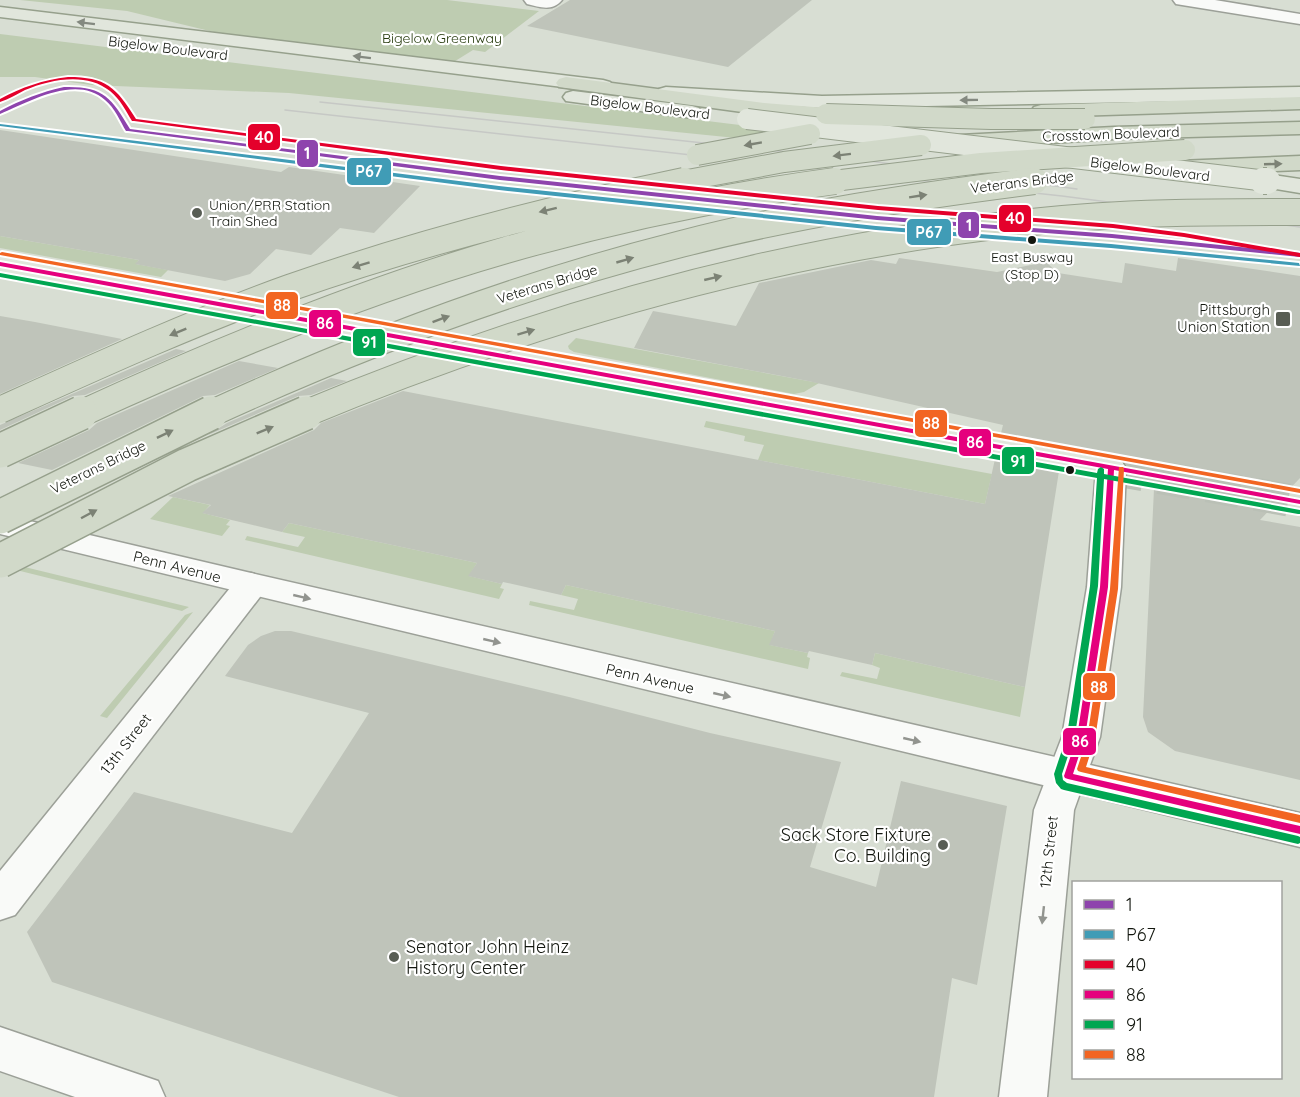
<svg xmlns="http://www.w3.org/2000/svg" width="1300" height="1097" font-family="Quicksand,sans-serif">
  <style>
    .green { fill: #beccb1 }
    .building { fill: #bfc4ba }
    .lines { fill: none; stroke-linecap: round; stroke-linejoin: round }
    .primary-tunnel { stroke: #bac0b6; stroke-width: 33; stroke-dasharray: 33 16; stroke-linecap: butt }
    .minor-casing { stroke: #9ca098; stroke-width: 3 }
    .tertiary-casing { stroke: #9ca098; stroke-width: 3 }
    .primary-casing { stroke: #96a08c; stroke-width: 3 }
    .motorway-casing { stroke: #96a08c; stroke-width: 3 }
    .minor { fill: #f9faf8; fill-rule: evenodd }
    .tertiary { fill: #f9faf8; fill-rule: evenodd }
    .primary { fill: #e1e6dc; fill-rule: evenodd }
    .motorway { fill: #d1d9c9; fill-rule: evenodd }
    .tram { stroke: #c6c8c5; stroke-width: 1.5 }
    .primary-bridge-far1-casing { stroke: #96a08c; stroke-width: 22; stroke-linecap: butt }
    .primary-bridge-casing { stroke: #96a08c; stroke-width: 28; stroke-linecap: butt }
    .motorway-bridge-far2-casing { stroke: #96a08c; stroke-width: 22; stroke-linecap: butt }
    .motorway-bridge-far1-casing { stroke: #96a08c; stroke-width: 28; stroke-linecap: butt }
    .motorway-bridge-casing { stroke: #96a08c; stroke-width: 36; stroke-linecap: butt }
    .primary-bridge-far1 { stroke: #e1e6dc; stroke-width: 20 }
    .primary-bridge { stroke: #e1e6dc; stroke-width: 26 }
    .motorway-bridge-far2 { stroke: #d1d9c9; stroke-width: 20 }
    .motorway-bridge-far1 { stroke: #d1d9c9; stroke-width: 26 }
    .motorway-bridge { stroke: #d1d9c9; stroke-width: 33 }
    .bus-1-casing { stroke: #fff; stroke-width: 4 }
    .bus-2-casing { stroke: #fff; stroke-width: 4 }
    .bus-3-casing { stroke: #fff; stroke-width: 4 }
    .bus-4-casing { stroke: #fff; stroke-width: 4 }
    .bus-5-casing { stroke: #fff; stroke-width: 4 }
    .bus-6-casing { stroke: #fff; stroke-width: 4 }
    .bus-1 { fill: #8e44ad; fill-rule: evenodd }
    .bus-2 { fill: #409cb6; fill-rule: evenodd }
    .bus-3 { fill: #e4002b; fill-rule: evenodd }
    .bus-4 { fill: #e5007d; fill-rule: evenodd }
    .bus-5 { fill: #00a651; fill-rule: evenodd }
    .bus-6 { fill: #f26522; fill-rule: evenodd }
    .oneway { fill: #848980 }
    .oneway2 { fill: #7c8275 }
    .oneway3 { fill: #92948f }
    .poi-dot { fill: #585d54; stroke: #fff; stroke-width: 2 }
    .bus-dot { fill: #13170f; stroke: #fff; stroke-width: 2 }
    .labels { text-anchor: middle; stroke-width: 4.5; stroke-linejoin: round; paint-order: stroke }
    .far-park-label { font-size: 14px; fill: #273b0e; stroke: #fff }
    .far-street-label { font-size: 14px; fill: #13170f; stroke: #fff }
    .far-poi-label { font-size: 14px; fill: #13170f; stroke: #fff; text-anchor: start }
    .bus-label { font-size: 14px; fill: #13170f; stroke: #fff }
    .poi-label { font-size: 15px; fill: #13170f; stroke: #fff; text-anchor: end }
    .street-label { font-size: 15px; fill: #13170f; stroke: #fff }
    .near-poi-label { font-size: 18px; fill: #13170f; stroke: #fff; text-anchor: end }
    .line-badge { stroke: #fff; stroke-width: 2 }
    .badge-label { font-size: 16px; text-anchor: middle; font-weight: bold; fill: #fff }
  </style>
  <rect width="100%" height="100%" fill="#d8ded3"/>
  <path class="green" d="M 20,0 L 447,0 L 539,11 L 485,52 L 473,50 L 452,63 L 222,34 L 127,11 Z
    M 0,34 L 756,127 L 772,132 L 736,138 L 289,93 L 91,85 L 35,77 L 0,77 Z
    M 0,236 L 139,260 L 136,264 L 168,270 L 161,277 L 0,248 Z
    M 576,338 L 819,383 L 804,392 L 794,394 L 574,352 L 569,349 L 568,346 Z
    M 706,421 L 992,474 L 985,504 L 758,460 L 764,445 L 744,441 L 745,436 L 704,427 Z
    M 173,497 L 210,505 L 203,513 L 230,520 L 226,525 L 230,526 L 222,536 L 150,519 Z
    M 289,523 L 477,563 L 469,576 L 502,584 L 500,588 L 504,589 L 499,599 L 245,540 L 247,536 L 298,547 L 305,537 L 282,532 Z
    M 0,561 L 189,607 L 182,611 L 0,566 Z
    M 566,585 L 775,631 L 770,645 L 808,653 L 807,657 L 810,658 L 808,669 L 529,605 L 530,601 L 574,610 L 578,599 L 561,595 Z
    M 193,612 L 107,718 L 100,716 L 185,615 Z
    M 875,653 L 1025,687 L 1020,717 L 840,676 L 842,672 L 877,679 L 880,668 L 872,665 Z"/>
  <path class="building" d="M 570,0 L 812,0 L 728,67 L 527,26 Z
    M 0,130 L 281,172 L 289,167 L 420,186 L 374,233 L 340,228 L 311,255 L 276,249 L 250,274 L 225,281 L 135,264 L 139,260 L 0,236 Z
    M 899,258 L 997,272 L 1046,262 L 1058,273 L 1122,283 L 1125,263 L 1176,271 L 1178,258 L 1300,276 L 1300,478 L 1260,520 L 1300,527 L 1300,780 L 1175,751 L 1148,732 L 1143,717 L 1154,489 L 1128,477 L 1128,468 L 1122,460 L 1000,437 L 1003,425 L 808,381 L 634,348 L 653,311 L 736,326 L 759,283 L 871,260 L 896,264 Z
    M 0,316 L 35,322 L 122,339 L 0,394 Z
    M 176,349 L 186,351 L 85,395 L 73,396 L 0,430 L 0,425 Z
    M 239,361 L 278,368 L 215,395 L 203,396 L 52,470 L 18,463 L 89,430 L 97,423 Z
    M 331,378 L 347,381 L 311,395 L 298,396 L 208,435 L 227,423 Z
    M 403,391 L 985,504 L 995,459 L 1059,471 L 1025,687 L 875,653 L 872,665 L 809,651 L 808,653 L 769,645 L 775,631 L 566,585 L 561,595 L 503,582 L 502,584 L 468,576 L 477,563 L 289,523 L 282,532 L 202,513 L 211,505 L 168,496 L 314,430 L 321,423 Z
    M 275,631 L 291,631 L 569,697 L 710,733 L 841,762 L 810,867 L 876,887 L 901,781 L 1007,806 L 977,985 L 952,978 L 934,1097 L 399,1097 L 52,982 L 27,932 L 134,792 L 292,833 L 369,713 L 225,676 L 248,645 L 261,636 Z"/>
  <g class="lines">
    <path class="primary-tunnel" d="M 1111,469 L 1300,502"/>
    <g class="minor-casing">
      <path id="minor" d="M 524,0 L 562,0 C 552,12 540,7 527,4 Z
        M 1111,460 L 1122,462 L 1126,469 L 1121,587 L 1100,737 L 1074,810 L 1047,1097 L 999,1097 L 1034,810 L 1062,737 L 1087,587 L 1096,469 L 1100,462 Z
        M 251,573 L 263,577 L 268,585 L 263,593 L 15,915 L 0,920 L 0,871 L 239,577 Z"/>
    </g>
    <g class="tertiary-casing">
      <path id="tertiary" d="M 1173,0 L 1215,0 L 1300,14 L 1300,24 L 1182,5 L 1176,4 Z
        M 0,514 L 251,573 L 1300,813 L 1300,847 L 0,534 Z
        M 0,1027 L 158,1081 L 165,1097 L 75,1097 L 0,1071 Z"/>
    </g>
    <g class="primary-casing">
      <path id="primary" d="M 0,7 L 603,80 L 610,82 L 613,86 L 610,90 L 603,92 L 0,17 Z
        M 666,87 L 822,96 L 1300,87 L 1300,99 L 822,108 L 659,97 L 656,93 L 659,89 Z
        M 573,91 L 692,106 L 699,108 L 702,112 L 699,116 L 692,118 L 566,101 L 563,97 L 566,93 Z
        M 1267,174 L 1300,179 L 1300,193 L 1259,186 L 1256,181 L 1259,176 Z
        M 0,256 L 1111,460 L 1122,462 L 1126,469 L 1122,476 L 1111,478 L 0,272 Z"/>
    </g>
    <g class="motorway-casing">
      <path id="motorway" d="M 566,77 L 764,103 L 826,108 L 833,110 L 836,114 L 833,118 L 826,120 L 764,115 L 559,87 L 556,83 L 559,79 Z
        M 1300,97 L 1300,109 L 1041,117 L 1034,115 L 1031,111 L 1034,107 L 1041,105 Z
        M 1300,122 L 1300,134 L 1114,139 L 960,149 L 952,147 L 949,142 L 952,137 L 960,135 L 1114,127 Z
        M 1300,156 L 1300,170 L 1178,175 L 1170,173 L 1167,168 L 1170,163 L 1178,161 Z"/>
    </g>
    <use href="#minor" class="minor"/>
    <use href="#tertiary" class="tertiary"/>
    <use href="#primary" class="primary"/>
    <use href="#motorway" class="motorway"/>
    <path class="tram" d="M 320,102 L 862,160 L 1077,189
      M 285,110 L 1062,196 L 1300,227"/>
    <g class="primary-bridge-far1-casing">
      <path id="primary-bridge-far1" d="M 747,119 L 1267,181"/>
    </g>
    <g class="primary-bridge-casing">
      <path id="primary-bridge" d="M 1263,181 L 1267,181"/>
    </g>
    <g class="motorway-bridge-far2-casing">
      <path id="motorway-bridge-far2" d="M 826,114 L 991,119 L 1085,119
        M 697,155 L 810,134
        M 677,182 L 784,162 L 921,145
        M 825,182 L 981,163 L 1185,150
        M 1023,182 L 1039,180"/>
    </g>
    <g class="motorway-bridge-far1-casing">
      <path id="motorway-bridge-far1" d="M 0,410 C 95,367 191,323 289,288 C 418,243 550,209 684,181
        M 78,415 C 217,351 360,292 506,250 C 614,219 724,196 835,181
        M 208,415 C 360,345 519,285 681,244 C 797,214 916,196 1034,181
        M 302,415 C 535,318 781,248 1032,222 C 1121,212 1211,212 1300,212"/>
    </g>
    <g class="motorway-bridge-casing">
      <path id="motorway-bridge" d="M 0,451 L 81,413
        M 0,517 L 211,413
        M 0,561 L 187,465 L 306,413"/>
    </g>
    <use href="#primary-bridge-far1" class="primary-bridge-far1"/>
    <use href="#primary-bridge" class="primary-bridge"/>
    <use href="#motorway-bridge-far2" class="motorway-bridge-far2"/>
    <use href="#motorway-bridge-far1" class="motorway-bridge-far1"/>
    <use href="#motorway-bridge" class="motorway-bridge"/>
    <g class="bus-1-casing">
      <path id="bus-1" d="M 64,87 C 103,86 111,97 130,129 L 500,176 L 877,216 L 1112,234 L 1300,253 L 1300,257 L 1112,238 L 877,220 L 500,180 L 128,131 L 126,131 C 120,121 115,108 105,100 C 76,74 29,102 0,114 L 0,111 C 21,100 41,92 64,87 Z"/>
    </g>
    <g class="bus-2-casing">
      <path id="bus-2" d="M 0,124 L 499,186 L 876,226 L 1111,244 L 1299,263 L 1300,266 L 1111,248 L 876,230 L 499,190 L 0,126 Z"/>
    </g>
    <g class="bus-3-casing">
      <path id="bus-3" d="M 68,77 C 106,77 116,87 136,119 L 501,166 L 878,206 L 1113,224 L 1184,233 L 1300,253 L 1300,257 L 1184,237 L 1113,228 L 878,210 L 501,170 L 134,121 L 132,121 C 126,111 120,99 110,91 C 87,72 51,79 25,90 C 17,94 9,99 0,102 L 0,99 C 22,87 43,80 68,77 Z"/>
    </g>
    <g class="bus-4-casing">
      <path id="bus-4" d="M 0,262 L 1300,500 L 1300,504 L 1114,470 L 1108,587 L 1085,737 L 1073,774 L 1300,826 L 1300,834 L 1068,779 L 1065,778 L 1064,776 L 1077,737 L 1100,587 L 1108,469 L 0,266 Z"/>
    </g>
    <g class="bus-5-casing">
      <path id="bus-5" d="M 0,273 L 1097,473 L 1098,469 L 1101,467 L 1104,469 L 1104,474 L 1300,510 L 1300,514 L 1298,514 L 1104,479 L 1098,586 L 1075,735 L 1062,774 L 1063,780 L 1067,783 L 1298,836 L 1300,837 L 1300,843 L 1298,844 L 1064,790 L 1061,789 L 1056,783 L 1054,774 L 1067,735 L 1090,586 L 1097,478 L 0,277 Z"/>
    </g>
    <g class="bus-6-casing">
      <path id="bus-6" d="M 2,252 L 1300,489 L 1300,493 L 0,255 L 0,253 Z
        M 1119,467 L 1123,467 L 1124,469 L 1118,589 L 1095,739 L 1086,767 L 1300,815 L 1300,823 L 1081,772 L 1078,771 L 1077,769 L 1087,739 L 1110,589 Z"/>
    </g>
    <use href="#bus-1" class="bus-1"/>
    <use href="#bus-2" class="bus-2"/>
    <use href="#bus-3" class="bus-3"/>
    <use href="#bus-4" class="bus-4"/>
    <use href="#bus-5" class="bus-5"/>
    <use href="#bus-6" class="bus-6"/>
  </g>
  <defs><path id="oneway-solid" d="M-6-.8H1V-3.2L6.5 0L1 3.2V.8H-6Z" transform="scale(1.5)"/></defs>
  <g class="oneway">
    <use href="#oneway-solid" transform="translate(86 23) rotate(-173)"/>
    <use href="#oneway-solid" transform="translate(362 57) rotate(-173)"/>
    <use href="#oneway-solid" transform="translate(969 100) rotate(179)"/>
  </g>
  <g class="oneway2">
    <use href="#oneway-solid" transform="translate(753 144) rotate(170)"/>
    <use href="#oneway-solid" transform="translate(842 155) rotate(173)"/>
    <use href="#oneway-solid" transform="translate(1273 164) rotate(-2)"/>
    <use href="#oneway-solid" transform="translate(918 196) rotate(-9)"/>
    <use href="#oneway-solid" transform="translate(548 210) rotate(166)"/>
    <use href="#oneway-solid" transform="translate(625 260) rotate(-16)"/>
    <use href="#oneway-solid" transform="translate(361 265) rotate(163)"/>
    <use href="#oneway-solid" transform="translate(713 278) rotate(-13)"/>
    <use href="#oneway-solid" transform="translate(441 319) rotate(-20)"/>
    <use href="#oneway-solid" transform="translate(178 332) rotate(158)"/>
    <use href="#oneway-solid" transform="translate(526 332) rotate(-17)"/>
    <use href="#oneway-solid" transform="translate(265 430) rotate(-22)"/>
    <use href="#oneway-solid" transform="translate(165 434) rotate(-26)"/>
    <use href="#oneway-solid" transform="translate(89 514) rotate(-28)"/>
  </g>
  <g class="oneway3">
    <use href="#oneway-solid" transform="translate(302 597) rotate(13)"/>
    <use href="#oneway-solid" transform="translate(492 641) rotate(13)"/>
    <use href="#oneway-solid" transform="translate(722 695) rotate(13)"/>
    <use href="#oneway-solid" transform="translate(912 740) rotate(13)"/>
    <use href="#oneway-solid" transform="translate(1043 915) rotate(96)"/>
  </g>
  <g class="poi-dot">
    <circle cx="197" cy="213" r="6"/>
    <rect x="1275" y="311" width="16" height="16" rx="3"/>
    <circle cx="943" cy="845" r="6"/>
    <circle cx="394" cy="957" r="6"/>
  </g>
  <g class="bus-dot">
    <circle cx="1032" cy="240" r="5"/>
    <circle cx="1070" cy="470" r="5"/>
  </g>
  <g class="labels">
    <g class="far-park-label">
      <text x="442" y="43">Bigelow Greenway</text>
    </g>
    <g class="far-street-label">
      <text transform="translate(168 48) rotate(7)" y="5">Bigelow Boulevard</text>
      <text transform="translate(650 107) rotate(7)" y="5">Bigelow Boulevard</text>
      <text transform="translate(1111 134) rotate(-2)" y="5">Crosstown Boulevard</text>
      <text transform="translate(1150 169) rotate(7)" y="5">Bigelow Boulevard</text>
      <text transform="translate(1022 182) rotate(-7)" y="5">Veterans Bridge</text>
      <text transform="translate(547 284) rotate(-17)" y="5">Veterans Bridge</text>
      <text transform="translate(98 467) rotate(-26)" y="5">Veterans Bridge</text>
    </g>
    <g class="far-poi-label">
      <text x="209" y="210">Union/PRR Station<tspan x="209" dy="16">Train Shed</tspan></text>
    </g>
    <g class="bus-label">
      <text x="1032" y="262">East Busway<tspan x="1032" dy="17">(Stop D)</tspan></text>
    </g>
    <g class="poi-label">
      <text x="1270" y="315">Pittsburgh<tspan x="1270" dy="17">Union Station</tspan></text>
    </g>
    <g class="street-label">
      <text transform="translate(177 567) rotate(14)" y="5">Penn Avenue</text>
      <text transform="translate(650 679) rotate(13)" y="5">Penn Avenue</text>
      <text transform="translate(126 744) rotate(-52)" y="5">13th Street</text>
      <text transform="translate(1049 852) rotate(-84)" y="5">12th Street</text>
    </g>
    <g class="near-poi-label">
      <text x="931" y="841">Sack Store Fixture<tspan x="931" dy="21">Co. Building</tspan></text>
      <text x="406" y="953" text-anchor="start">Senator John Heinz<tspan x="406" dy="21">History Center</tspan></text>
    </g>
  </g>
  <g class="line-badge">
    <rect x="247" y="123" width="34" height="28" rx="6" fill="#e4002b"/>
    <rect x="296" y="139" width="23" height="29" rx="6" fill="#8e44ad"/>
    <rect x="346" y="157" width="46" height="29" rx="6" fill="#409cb6"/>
    <rect x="998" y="204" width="34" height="29" rx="6" fill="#e4002b"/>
    <rect x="957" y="211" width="23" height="28" rx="6" fill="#8e44ad"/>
    <rect x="906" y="218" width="46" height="28" rx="6" fill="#409cb6"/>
    <rect x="265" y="291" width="34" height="29" rx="6" fill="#f26522"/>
    <rect x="308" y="309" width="34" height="29" rx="6" fill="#e5007d"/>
    <rect x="352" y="328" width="34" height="29" rx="6" fill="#00a651"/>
    <rect x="914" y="409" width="34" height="29" rx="6" fill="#f26522"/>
    <rect x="958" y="428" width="34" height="29" rx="6" fill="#e5007d"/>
    <rect x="1001" y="446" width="34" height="29" rx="6" fill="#00a651"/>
    <rect x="1082" y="672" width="34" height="29" rx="6" fill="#f26522"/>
    <rect x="1062" y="727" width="35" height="29" rx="6" fill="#e5007d"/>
  </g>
  <g class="badge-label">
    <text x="264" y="143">40</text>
    <text x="307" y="159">1</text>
    <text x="369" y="177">P67</text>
    <text x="1015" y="224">40</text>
    <text x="969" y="231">1</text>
    <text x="929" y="238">P67</text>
    <text x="282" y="311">88</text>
    <text x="325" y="329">86</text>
    <text x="369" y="348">91</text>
    <text x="931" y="429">88</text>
    <text x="975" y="448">86</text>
    <text x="1018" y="467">91</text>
    <text x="1099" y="693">88</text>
    <text x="1080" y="747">86</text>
  </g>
  <rect x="1072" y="881" width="210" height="198" fill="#ffffff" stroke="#a1a29f" stroke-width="1.5"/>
  <rect x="1084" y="900" width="30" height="9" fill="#8e44ad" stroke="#a1a29f" stroke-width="1.5"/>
  <text x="1126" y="911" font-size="18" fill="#13170f">1</text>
  <rect x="1084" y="930" width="30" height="9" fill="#409cb6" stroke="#a1a29f" stroke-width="1.5"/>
  <text x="1126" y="941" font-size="18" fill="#13170f">P67</text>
  <rect x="1084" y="960" width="30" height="9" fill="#e4002b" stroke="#a1a29f" stroke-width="1.5"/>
  <text x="1126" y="971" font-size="18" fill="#13170f">40</text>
  <rect x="1084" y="990" width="30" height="9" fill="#e5007d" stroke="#a1a29f" stroke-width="1.5"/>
  <text x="1126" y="1001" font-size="18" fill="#13170f">86</text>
  <rect x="1084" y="1020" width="30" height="9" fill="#00a651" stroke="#a1a29f" stroke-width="1.5"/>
  <text x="1126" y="1031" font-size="18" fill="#13170f">91</text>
  <rect x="1084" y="1050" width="30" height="9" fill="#f26522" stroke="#a1a29f" stroke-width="1.5"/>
  <text x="1126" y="1061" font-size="18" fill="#13170f">88</text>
</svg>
